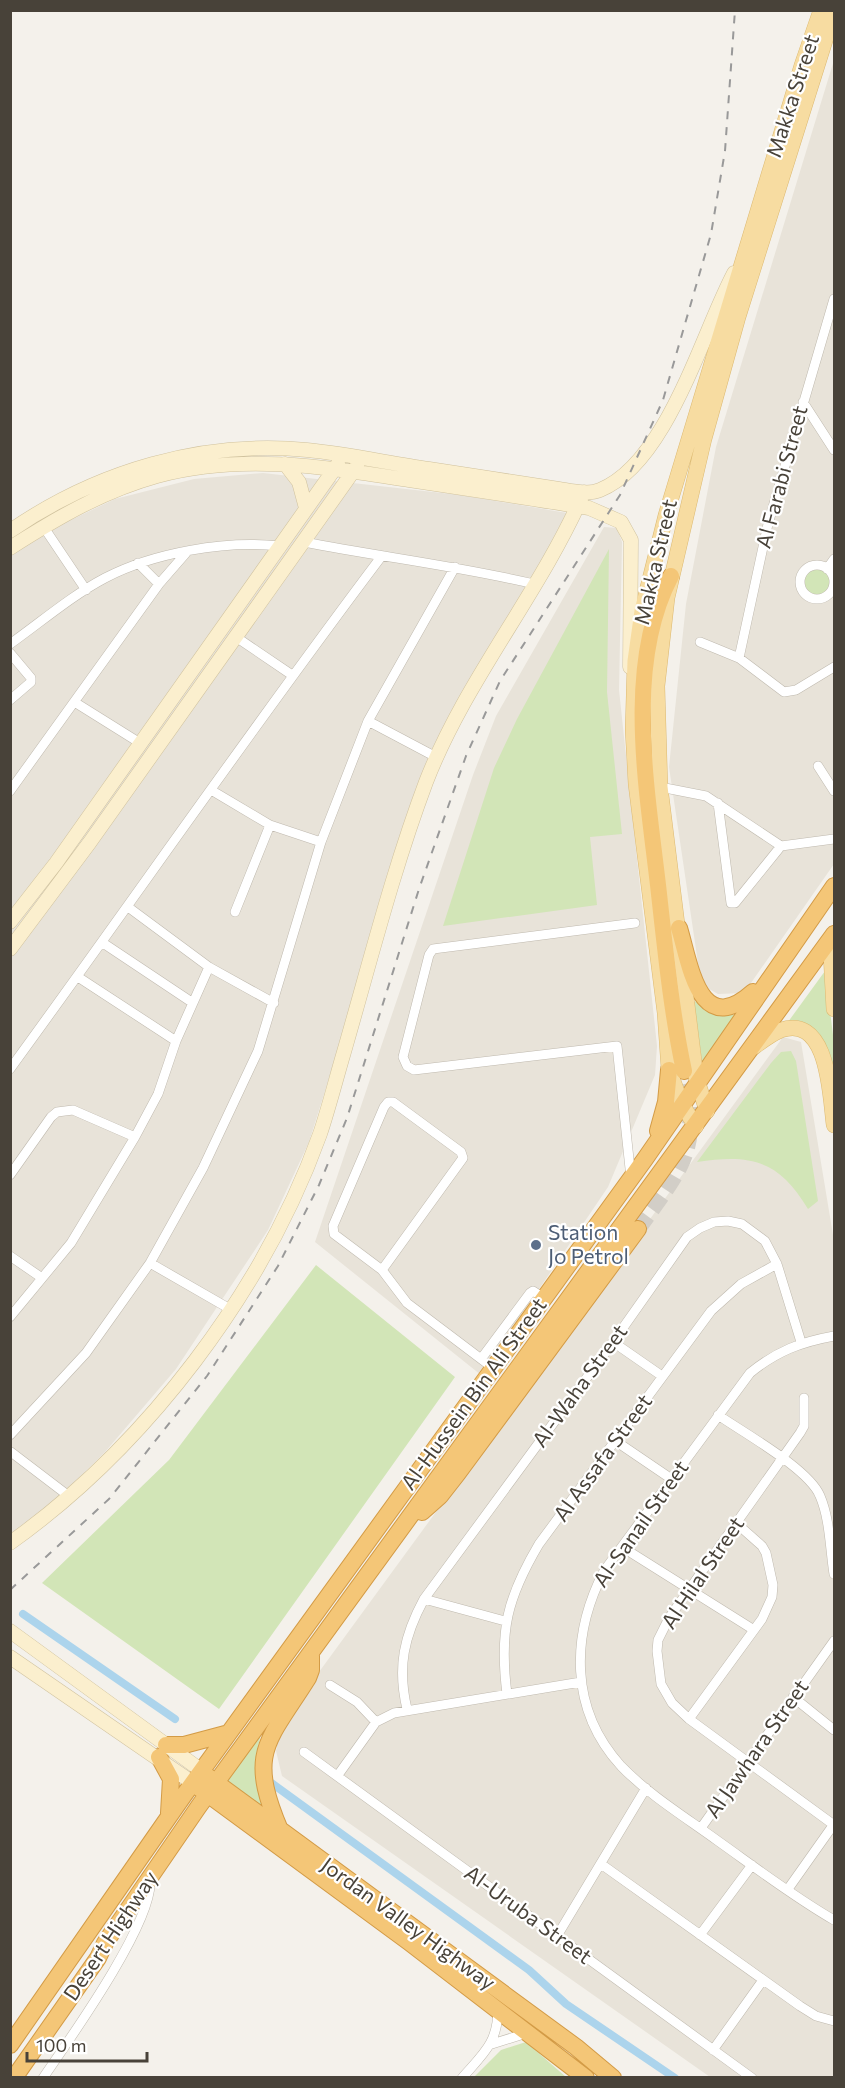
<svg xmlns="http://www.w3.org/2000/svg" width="845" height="2088" font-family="Commissioner,sans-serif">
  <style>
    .residential { fill: #e8e3d9 }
    .green { fill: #d2e5b7 }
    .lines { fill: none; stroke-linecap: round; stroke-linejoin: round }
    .canal { stroke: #acd4ec; stroke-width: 8 }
    .highway-tunnel { stroke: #d2cec7; stroke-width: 16; stroke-dasharray: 16 8; stroke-linecap: butt }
    .street-casing { stroke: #bfb9ae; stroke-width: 10 }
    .secondary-casing { stroke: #d0c29e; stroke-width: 15 }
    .primary-casing { stroke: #dcb971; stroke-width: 16 }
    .highway-casing { stroke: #d39b46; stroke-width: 18 }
    .street { stroke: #fff; stroke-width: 9 }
    .secondary { stroke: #fbefce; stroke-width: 14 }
    .primary { stroke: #f7dca1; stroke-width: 15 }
    .highway { stroke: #f4c677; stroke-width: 16 }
    .rail { stroke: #999; stroke-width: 2; stroke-dasharray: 8 8; stroke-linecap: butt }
    .service-dot { fill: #5c6f8a; stroke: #fff; stroke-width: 2 }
    .labels { text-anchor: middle; stroke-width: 4.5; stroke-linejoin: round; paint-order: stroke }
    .street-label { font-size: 21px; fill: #484239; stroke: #fff }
    .service-label { font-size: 21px; fill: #4e5e75; stroke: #fff; text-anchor: start }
  </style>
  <rect width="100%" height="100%" fill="#f4f1eb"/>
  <path class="residential" d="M 834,60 L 834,864 L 744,993 L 718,994 L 704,986 L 698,963 L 669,767 L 686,604 L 716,447 Z
    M 263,473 L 460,495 L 573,514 L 426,769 L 309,1142 L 268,1230 L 176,1369 L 105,1452 L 58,1498 L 11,1538 L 11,554 L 37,536 L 115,499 L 194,479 Z
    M 604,527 L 617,528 L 622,542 L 619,690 L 657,1046 L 655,1075 L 608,1187 L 481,1375 L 315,1242 L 473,775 L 496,716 Z
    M 783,1037 L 801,1042 L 834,1241 L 834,2077 L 710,2077 L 282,1776 L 276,1751 L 281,1724 Z"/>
  <path class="green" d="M 609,549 L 607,692 L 622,834 L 590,837 L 597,905 L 443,926 L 494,768 L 517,719 Z
    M802 582a15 15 0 1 1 30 0a15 15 0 1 1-30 0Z
    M 825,971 L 834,1043 L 834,1102 C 829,1066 834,1026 788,1022 Z
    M 697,1001 L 704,1006 L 735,1015 L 702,1062 L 694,1002 Z
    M 791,1051 L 796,1061 L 818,1201 L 808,1209 C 779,1160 751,1154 697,1162 L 771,1063 L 781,1052 Z
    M 316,1265 L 455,1377 L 219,1709 L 42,1583 L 169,1460 Z
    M 263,1727 C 254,1757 253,1779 264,1809 L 225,1779 Z
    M 526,2042 L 566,2077 L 474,2077 L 501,2050 Z"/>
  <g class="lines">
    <path class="canal" d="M 23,1614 L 175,1719
      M 270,1782 L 529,1970 L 566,2004 L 675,2078"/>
    <path class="highway-tunnel" d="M 638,1229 C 683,1166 701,1151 684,1071"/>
    <g class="street-casing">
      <path id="street" d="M 803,402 L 834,450
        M 43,526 L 86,590
        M 304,542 C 381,557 458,566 534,584
        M 138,563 L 159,584
        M800 582a17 17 0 1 1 34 0a17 17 0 1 1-34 0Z
        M 827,569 L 834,559
        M 236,637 L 292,675
        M 700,642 L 739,658 L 784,692 L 796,690 L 834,667
        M 10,644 C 41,622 71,596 105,578 C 153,553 225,540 279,546
        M 10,653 L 31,678 L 31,682 L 10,700
        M 739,658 L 768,524 L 834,299
        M 76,703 L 140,743
        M 368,721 L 436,757
        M 818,766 L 834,791
        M 660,787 L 706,796 L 781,846 L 834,839
        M 211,790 L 270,825 L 321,842
        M 10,791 L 159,584 L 186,553
        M 718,803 L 731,903 L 735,903 L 781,846
        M 128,907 L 209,967 L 274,1003
        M 235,912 L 270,825
        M 103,943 L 193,1003
        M 78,977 L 176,1041
        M 10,1069 C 134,899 254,725 381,557
        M 10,1175 L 51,1117 L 57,1112 L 73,1110 L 135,1137
        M 631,1178 L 617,1046 L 414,1070 L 407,1066 L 403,1057 L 429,955 L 433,949 L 635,923
        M 10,1256 L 42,1278
        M 150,1263 L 230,1309
        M 382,1270 L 463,1158 L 461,1152 L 393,1102 L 388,1102 L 384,1107 L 333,1226 L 334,1234 L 382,1270 L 407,1303 L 493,1368
        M 10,1317 L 71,1243 L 135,1137 L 158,1094 L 176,1041 L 209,967
        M 834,1336 C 801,1342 777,1351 750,1373 L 604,1571 C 571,1635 569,1709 621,1766 C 649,1795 685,1817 718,1841 C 756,1868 794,1897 834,1920
        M 613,1342 L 662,1376
        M 481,1359 L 530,1293 L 533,1291 L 544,1298
        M 804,1398 L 804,1426 L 800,1433 L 669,1618 L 658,1640 L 657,1651 L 661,1684 L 672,1703 L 689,1719 L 834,1825
        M 718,1415 C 744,1433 809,1469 820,1496 C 830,1519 830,1549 834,1574
        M 10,1435 L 86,1353 L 150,1263 L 203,1168 L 258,1051 L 321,842 L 368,721 L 455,567
        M 617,1442 L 670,1478
        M 11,1452 L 70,1497
        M 622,1547 L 754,1630
        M 424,1599 L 505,1621
        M 330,1685 L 357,1702 L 376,1722
        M 507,1694 C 499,1631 507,1598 539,1544 L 711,1311 L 741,1284 L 777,1264
        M 793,1697 L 834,1730
        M 407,1709 C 397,1667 404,1636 424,1599 L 613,1342 L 687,1237 L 700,1228 L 714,1222 L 728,1221 L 742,1224 L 765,1241 L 777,1264 L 801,1342
        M 689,1719 L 762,1619 L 772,1597 L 773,1585 L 766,1553 L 762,1546 L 736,1523
        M 304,1752 L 752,2078
        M 338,1775 L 376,1722 L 394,1713 L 581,1682
        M 701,1828 L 834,1641
        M 601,1864 L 800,2006 L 816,2016 L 834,2021
        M 788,1889 L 834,1824
        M 700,1935 L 752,1865
        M 557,1936 L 646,1788
        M 492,2044 L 527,2033
        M 713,2050 L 763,1980
        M 43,2078 C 69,2040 152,1924 150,1882
        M 462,2078 C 483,2054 498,2043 498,2009"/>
    </g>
    <g class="secondary-casing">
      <path id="secondary" d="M 285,464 L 299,482 L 306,508
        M 10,531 C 97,471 202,440 307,450 C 348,454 388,463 429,469 C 472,476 516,482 559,489 C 572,491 588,495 600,490 C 667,463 702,333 734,273
        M 10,548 C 57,518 103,491 157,476 C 241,453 325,467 409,480 C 469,489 529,498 589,508 L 621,522 L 631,540 L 630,667
        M 10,922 L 56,863 L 338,464
        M 10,949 L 90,842 L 357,466
        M 10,1543 C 146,1446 263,1292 320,1134 C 329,1107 336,1079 344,1052 C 370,962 393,870 426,782 C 466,679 540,593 584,492
        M 10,1631 L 202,1771
        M 10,1657 L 193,1783"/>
    </g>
    <g class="primary-casing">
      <path id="primary" d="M 834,938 L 831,954 L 834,1009
        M 754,1047 C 762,1041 771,1034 781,1030 C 829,1014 830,1096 834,1125
        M 707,1111 L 696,1077 L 660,787 L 657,686 L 667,598 L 704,439 L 738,317 L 834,12
        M 696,1126 L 682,1105 L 669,1070 L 665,1013 L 636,784 L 633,730 L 635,661 L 642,611 L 666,515 L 802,65 L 821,10"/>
    </g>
    <g class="highway-casing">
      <path id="highway" d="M 671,576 C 624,665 647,789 658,885 C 665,947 671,1010 684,1071
        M 679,928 C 690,964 699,1040 753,992
        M 658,1131 L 666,1102 L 669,1070
        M 422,1512 L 440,1496 L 458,1473 L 638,1229
        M 166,1745 L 184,1745 L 229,1733
        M 159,1757 L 171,1779 L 169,1813
        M 207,1776 L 576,2047 L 613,2078
        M 198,1787 L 409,1942 L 586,2078
        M 280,1830 C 247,1752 267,1743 308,1678 L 311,1670 L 311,1656
        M 10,2045 L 184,1795 L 645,1159 L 834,886
        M 14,2078 L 98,1958 L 105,1943 L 199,1806 L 834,934"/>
    </g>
    <use href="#street" class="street"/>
    <use href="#secondary" class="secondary"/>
    <use href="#primary" class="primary"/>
    <use href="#highway" class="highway"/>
    <path class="rail" d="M 10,1590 L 109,1499 L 207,1376 L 278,1266 L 319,1185 L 347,1118 L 419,889 L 466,756 L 500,681 L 620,495 L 663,400 L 711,234 L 725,151 L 735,10"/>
  </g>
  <circle class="service-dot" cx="536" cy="1245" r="6"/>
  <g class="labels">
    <g class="street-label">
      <text transform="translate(793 96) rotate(-72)" y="7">Makka Street</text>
      <text transform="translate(782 477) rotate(-75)" y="7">Al Farabi Street</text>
      <text transform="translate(656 562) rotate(-77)" y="7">Makka Street</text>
      <text transform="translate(580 1386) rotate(-54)" y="7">Al-Waha Street</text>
      <text transform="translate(474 1394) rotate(-54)" y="7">Al-Hussein Bin Ali Street</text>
      <text transform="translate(603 1458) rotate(-54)" y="7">Al Assafa Street</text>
      <text transform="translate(641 1524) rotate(-55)" y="7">Al-Sanail Street</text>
      <text transform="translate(703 1573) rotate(-56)" y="7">Al Hilal Street</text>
      <text transform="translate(757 1749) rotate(-55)" y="7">Al Jawhara Street</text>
      <text transform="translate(528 1915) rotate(36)" y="7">Al-Uruba Street</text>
      <text transform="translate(408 1924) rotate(36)" y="7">Jordan Valley Highway</text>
      <text transform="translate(111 1936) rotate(-56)" y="7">Desert Highway</text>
    </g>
    <g class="service-label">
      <text x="548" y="1240">Station<tspan x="548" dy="24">Jo Petrol</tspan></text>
    </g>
  </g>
  <rect width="845" height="2088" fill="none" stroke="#484239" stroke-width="24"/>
  <path d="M27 2052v9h120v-9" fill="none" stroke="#484239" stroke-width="3"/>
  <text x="36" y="2052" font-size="18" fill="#484239" stroke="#ffffff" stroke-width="4.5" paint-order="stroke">100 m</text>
</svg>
